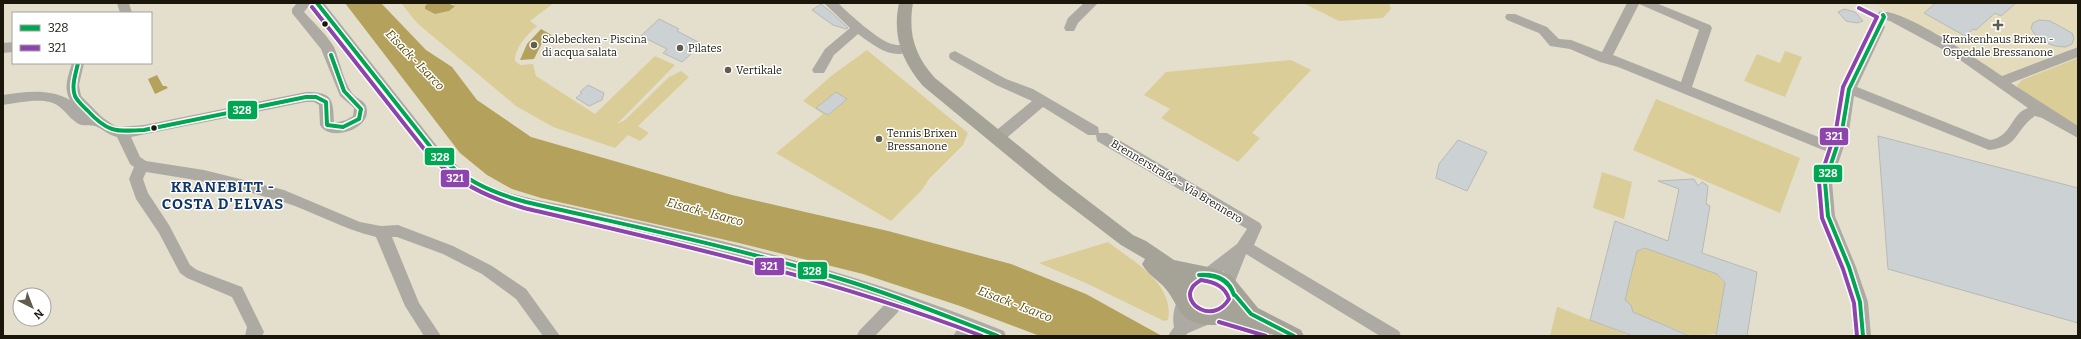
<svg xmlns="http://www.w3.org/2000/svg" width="2081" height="339" font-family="Bitter,serif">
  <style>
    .built { fill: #e4dbbc }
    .green { fill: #dbcd98 }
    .water { fill: #b4a25c }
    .building { fill: #ccd2d4; stroke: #b7b9b6 }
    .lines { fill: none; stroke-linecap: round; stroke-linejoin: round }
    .minor { fill: #adaaa3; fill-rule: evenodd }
    .major { fill: #a5a398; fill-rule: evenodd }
    .bus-1-casing { stroke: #fff; stroke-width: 7 }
    .bus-2-casing { stroke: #fff; stroke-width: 7 }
    .bus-1 { stroke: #00a651; stroke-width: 4 }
    .bus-2 { stroke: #8e44ad; stroke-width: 4 }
    .bus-dot { fill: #1a170a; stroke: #fff; stroke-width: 1.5 }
    .poi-dot { fill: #615d4e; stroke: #fff; stroke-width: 1.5 }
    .labels { text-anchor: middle; stroke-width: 3; stroke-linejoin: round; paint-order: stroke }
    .poi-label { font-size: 11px; fill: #1a170a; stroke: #fff; text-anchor: start }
    .street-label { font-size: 11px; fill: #1a170a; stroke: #fff }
    .water-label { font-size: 12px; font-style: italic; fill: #594900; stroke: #fff }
    .district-label { font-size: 15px; font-weight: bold; letter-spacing: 1px; fill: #0f366a; stroke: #fff }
    .line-badge { stroke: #fff; stroke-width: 1.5 }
    .badge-label { font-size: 11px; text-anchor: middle; font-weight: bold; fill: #fff }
  </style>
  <rect width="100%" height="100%" fill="#e4dfcc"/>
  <path class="built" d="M 1873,3 L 2078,3 L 2078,46 L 2001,76 L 1955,44 Z"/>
  <path class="green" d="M 401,3 L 428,3 L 425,6 L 435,14 L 449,11 L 454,4 L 447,3 L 554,3 L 530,21 L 537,26 C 527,35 515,47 515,61 L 520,65 L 533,64 L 536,76 L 595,114 L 655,56 L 675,65 L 617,124 L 625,120 L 669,77 L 681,71 L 689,77 L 638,126 L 649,133 L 640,141 L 628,135 L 615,148 L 553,127 L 516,106 L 417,23 Z
    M 1303,3 L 1389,3 L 1391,9 L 1383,18 L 1339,21 Z
    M 867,50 L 968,133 L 963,145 L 929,179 L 922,190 L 891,221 L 776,153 L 823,114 L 803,101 L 831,76 Z
    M 1785,51 L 1802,57 L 1785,97 L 1744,81 L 1757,54 L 1780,63 Z
    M 2078,58 L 2078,130 L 2018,88 L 2017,85 L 2022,80 Z
    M 1291,60 L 1311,70 L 1252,133 L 1260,138 L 1238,162 L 1161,118 L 1170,109 L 1144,95 L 1166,72 Z
    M 1656,99 L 1800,158 L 1780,213 L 1633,150 Z
    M 1602,172 L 1632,182 L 1624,219 L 1593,208 Z
    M 1108,242 C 1132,261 1175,283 1168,320 L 1164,321 L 1088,284 L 1039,263 Z
    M 1645,248 L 1719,274 L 1720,279 L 1725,283 L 1716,334 L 1693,336 L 1629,311 L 1631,305 L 1625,301 L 1637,249 L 1643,250 Z
    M 1557,307 L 1558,307 L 1630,336 L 1550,336 Z"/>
  <path class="water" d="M 345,3 L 381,3 L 426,50 L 452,67 L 477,100 L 531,137 L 732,195 L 888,231 L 1011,264 L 1086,294 L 1162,336 L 1040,336 L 960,306 L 863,274 L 739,243 L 541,198 L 512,189 L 487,175 L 460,153 Z
    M 428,3 L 447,3 L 455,6 L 449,11 L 435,14 L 425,9 L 425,6 Z
    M 541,29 L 555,37 L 550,42 L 544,39 L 534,59 L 520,60 L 527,44 Z
    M 157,75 L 163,86 L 166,86 L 168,88 L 155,94 L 148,79 Z"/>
  <path class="building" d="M 1936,3 L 2016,3 L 2001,16 L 1995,13 L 1976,30 L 1973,29 L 1965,36 L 1924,13 Z
    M 821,4 L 832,13 L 848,28 L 846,29 L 833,25 L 812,10 Z
    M 1844,9 L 1855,12 L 1863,21 L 1857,23 L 1846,21 L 1838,12 Z
    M 659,19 L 679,29 L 677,31 L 702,44 L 682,62 L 663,53 L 667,49 L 641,36 Z
    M 2039,20 L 2050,21 L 2072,33 L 2074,38 L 2072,44 L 2065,47 L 2055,46 L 2044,42 L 2035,35 L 2031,28 L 2033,23 Z
    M 588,85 L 604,93 L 602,100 L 589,106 L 576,98 L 582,93 L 580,92 Z
    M 836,92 L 847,99 L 828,115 L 816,108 Z
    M 1878,136 L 2078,188 L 2078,323 L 1888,269 Z
    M 1458,140 L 1487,152 L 1467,191 L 1436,178 L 1439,164 Z
    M 1694,179 L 1698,186 L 1702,182 L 1708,186 L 1706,204 L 1710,206 L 1702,253 L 1757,272 L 1747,336 L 1716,336 L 1725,283 L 1717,274 L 1645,248 L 1637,251 L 1625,300 L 1631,305 L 1633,312 L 1690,336 L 1633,336 L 1590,320 L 1615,221 L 1668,241 L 1679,189 L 1658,181 Z"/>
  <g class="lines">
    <path class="minor" d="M 117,3 L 129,3 L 132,13 L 120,13 Z
      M 297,3 L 324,3 L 437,146 C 450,160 463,172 479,181 C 510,197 548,201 581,209 C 643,223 705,236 767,253 C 848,274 926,300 1004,331 L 1006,336 L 981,336 L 973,333 L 970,336 L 953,336 L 959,327 L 901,305 L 898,312 L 875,336 L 857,336 L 859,331 L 888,301 L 766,265 L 500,200 L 462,184 L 445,171 L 428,154 L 311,3 L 304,12 C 314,23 327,35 334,47 C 340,61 343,80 352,93 C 357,100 367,100 367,111 C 368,130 329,142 320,125 L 319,105 L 314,102 L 306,102 L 131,137 L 140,157 L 146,161 L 204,170 L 284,190 L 360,222 L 381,226 L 398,225 L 453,246 L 492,266 L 526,289 L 560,336 L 543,336 L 516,299 L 482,274 L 443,254 L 397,237 L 392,237 L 419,303 L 441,336 L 424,336 L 405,306 L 376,237 C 342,229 313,211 280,201 C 236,187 192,179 146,172 L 143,179 L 148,193 L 169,225 L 190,265 L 197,270 L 242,287 L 264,332 L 262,336 L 245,336 L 247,327 L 232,297 L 187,278 L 180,273 L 159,233 L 136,199 L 129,179 L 134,167 L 130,164 L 117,137 C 108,135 103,129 95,126 C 89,124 83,127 77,123 C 68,117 63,107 53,103 C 38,98 18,103 3,105 L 3,95 C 26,92 48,88 70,100 C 63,88 68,76 72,63 L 84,63 L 79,85 L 81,96 L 102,117 L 115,126 L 120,127 L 144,125 L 306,92 C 333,92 333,99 334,123 L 346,120 L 353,116 L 354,108 L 340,96 L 321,49 L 292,13 L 292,9 Z
      M 824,3 L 838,3 C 848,13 879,41 892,44 C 898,46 904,44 911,46 L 912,49 L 911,52 C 889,59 875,46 858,34 L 834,55 L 824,73 L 814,73 L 812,70 L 825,49 L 850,28 Z
      M 1084,3 L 1098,3 L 1078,23 L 1074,31 L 1066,31 L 1064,28 L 1068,18 Z
      M 1627,3 L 1656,3 L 1710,25 L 1712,28 L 1692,87 L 1831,142 L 1842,89 L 1873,27 L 1875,24 L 1883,24 L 1885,27 L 1857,87 L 1990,140 C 2012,137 2011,113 2028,108 L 1953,55 L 1890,21 L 1879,18 L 1877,15 L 1879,12 C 1900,6 1981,62 2002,76 L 2078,47 L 2078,57 L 2011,83 L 2078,126 L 2078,138 L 2042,118 L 2035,116 C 2014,130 2021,146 1989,150 L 1854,96 L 1849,131 L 1832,182 L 1835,216 L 1856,267 L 1868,302 L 1871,336 L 1855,336 L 1852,302 L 1842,267 L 1821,216 L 1818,182 L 1828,152 L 1618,67 L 1600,62 L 1570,49 L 1550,46 L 1539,33 L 1507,20 L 1505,17 L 1507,14 L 1515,14 L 1547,27 L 1559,39 L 1571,40 L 1602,52 ZM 1639,4 L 1699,30 L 1681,82 L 1613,55 Z
      M 13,42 L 13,52 L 3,53 L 3,43 Z
      M 955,51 L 1006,79 L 1033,89 L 1098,127 L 1099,133 L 1107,133 L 1260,223 L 1262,227 L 1254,245 L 1399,331 L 1401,336 L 1380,336 L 1246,254 L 1233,287 L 1228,289 L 1223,287 L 1220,283 L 1224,271 C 1217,276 1212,282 1203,278 L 1200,274 L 1203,270 L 1237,244 L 1247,229 L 1097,141 L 1096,135 L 1088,135 L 1043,107 L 1003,141 L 998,142 L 993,141 L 991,137 L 993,133 L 1032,101 L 996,85 L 950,59 L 949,56 L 950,53 Z
      M 1184,295 L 1189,297 L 1192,302 L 1188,319 L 1207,311 L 1212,313 L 1215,318 L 1212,323 L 1188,333 L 1185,336 L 1168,336 L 1174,327 C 1172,316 1174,307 1179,297 Z"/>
    <path class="major" d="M 899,3 L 913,3 C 908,33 914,55 935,78 L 1061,180 L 1133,235 L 1146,241 L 1174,260 L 1208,267 L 1231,275 L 1258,308 L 1301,330 L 1304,336 L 1276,336 L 1271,334 C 1262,339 1244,329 1234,327 C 1218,323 1204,328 1189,320 C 1178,313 1174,298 1165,288 C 1158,280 1147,274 1142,264 L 1145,259 L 1121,245 L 1049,190 L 923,86 C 902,61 892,36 899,3 ZM 1202,282 C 1213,282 1224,287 1226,299 C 1220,316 1204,310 1194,301 L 1192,290 L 1195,286 Z"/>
    <g class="bus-1-casing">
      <path id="bus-1" d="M 317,3 L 433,150 C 460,178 489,192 526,202 C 631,226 738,248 841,279 C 895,295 946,316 998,336
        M 78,63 C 76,73 71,86 75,96 C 77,101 83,106 87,110 C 107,132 115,132 144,130 L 306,97 L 316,97 L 326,102 L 327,125 L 343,127 L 359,119 L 361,109 L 344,91 L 331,55
        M 1199,275 C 1215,274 1229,278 1234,295
        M 1199,275 C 1216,275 1228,279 1234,295
        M 1235,295 L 1251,314 L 1294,336
        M 1863,336 L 1860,302 L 1849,267 L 1828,216 L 1825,182 L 1842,131 L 1849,89 L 1884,17 L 1883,15"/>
    </g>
    <g class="bus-2-casing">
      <path id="bus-2" d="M 312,7 L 428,154 C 456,182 486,197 524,208 C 679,244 833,279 982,336
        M 1201,280 C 1214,282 1225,286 1229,299 C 1213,325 1182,304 1192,288 C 1193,285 1198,282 1201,280 Z
        M 1219,322 L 1266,336
        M 1857,336 L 1854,303 L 1843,269 L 1822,218 L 1819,182 L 1836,130 L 1843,87 L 1877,17 L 1859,8"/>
    </g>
    <use href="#bus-1" class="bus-1"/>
    <use href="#bus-2" class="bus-2"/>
  </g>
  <g class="bus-dot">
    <circle cx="325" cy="24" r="3.5"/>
    <circle cx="154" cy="128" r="3.5"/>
  </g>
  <g class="poi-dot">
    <path d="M1996 19h4v4h4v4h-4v4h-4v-4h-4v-4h4z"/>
    <circle cx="534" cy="45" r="4"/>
    <circle cx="680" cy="48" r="4"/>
    <circle cx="728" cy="70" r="4"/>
    <circle cx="879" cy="139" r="4"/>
  </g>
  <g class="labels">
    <g class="poi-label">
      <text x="542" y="43">Solebecken - Piscina<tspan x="542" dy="13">di acqua salata</tspan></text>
      <text x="1998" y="43" text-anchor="middle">Krankenhaus Brixen -<tspan x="1998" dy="13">Ospedale Bressanone</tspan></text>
      <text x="688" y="52">Pilates</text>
      <text x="736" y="74">Vertikale</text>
      <text x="887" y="137">Tennis Brixen<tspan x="887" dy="13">Bressanone</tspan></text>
    </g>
    <g class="street-label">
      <text transform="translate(1177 181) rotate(31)" y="4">Brennerstraße - Via Brennero</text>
    </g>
    <g class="water-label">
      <text transform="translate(415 60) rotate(46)" y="4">Eisack - Isarco</text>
      <text transform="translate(705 212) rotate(15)" y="4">Eisack - Isarco</text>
      <text transform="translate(1015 304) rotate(21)" y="4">Eisack - Isarco</text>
    </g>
    <g class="district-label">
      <text x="223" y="192">KRANEBITT -<tspan x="223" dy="17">COSTA D'ELVAS</tspan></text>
    </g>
  </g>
  <g class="line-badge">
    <rect x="227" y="100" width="31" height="20" rx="4" fill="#00a651"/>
    <rect x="1819" y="127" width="30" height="19" rx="4" fill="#8e44ad"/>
    <rect x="424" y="147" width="31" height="19" rx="4" fill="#00a651"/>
    <rect x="1813" y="164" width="30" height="19" rx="4" fill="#00a651"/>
    <rect x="440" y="169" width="30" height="19" rx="4" fill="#8e44ad"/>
    <rect x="754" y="257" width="31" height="19" rx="4" fill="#8e44ad"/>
    <rect x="797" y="261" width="31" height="19" rx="4" fill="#00a651"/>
  </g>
  <g class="badge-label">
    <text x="242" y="114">328</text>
    <text x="1834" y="140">321</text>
    <text x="440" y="161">328</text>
    <text x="1828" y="177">328</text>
    <text x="455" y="182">321</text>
    <text x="769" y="270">321</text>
    <text x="812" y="275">328</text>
  </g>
  <rect width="2081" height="339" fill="none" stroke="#1a170a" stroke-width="8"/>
  <rect x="12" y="12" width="140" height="52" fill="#ffffff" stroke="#a3a29d"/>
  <rect x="20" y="25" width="20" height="6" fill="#00a651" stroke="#a3a29d"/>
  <text x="48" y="32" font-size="12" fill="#1a170a">328</text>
  <rect x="20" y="45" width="20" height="6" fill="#8e44ad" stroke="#a3a29d"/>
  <text x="48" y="52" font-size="12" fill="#1a170a">321</text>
  <g transform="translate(32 307) rotate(138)"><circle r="19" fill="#ffffff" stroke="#a3a29d"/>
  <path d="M0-3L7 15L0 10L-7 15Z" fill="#615d4e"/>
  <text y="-6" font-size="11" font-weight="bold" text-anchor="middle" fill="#1a170a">N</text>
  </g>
</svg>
